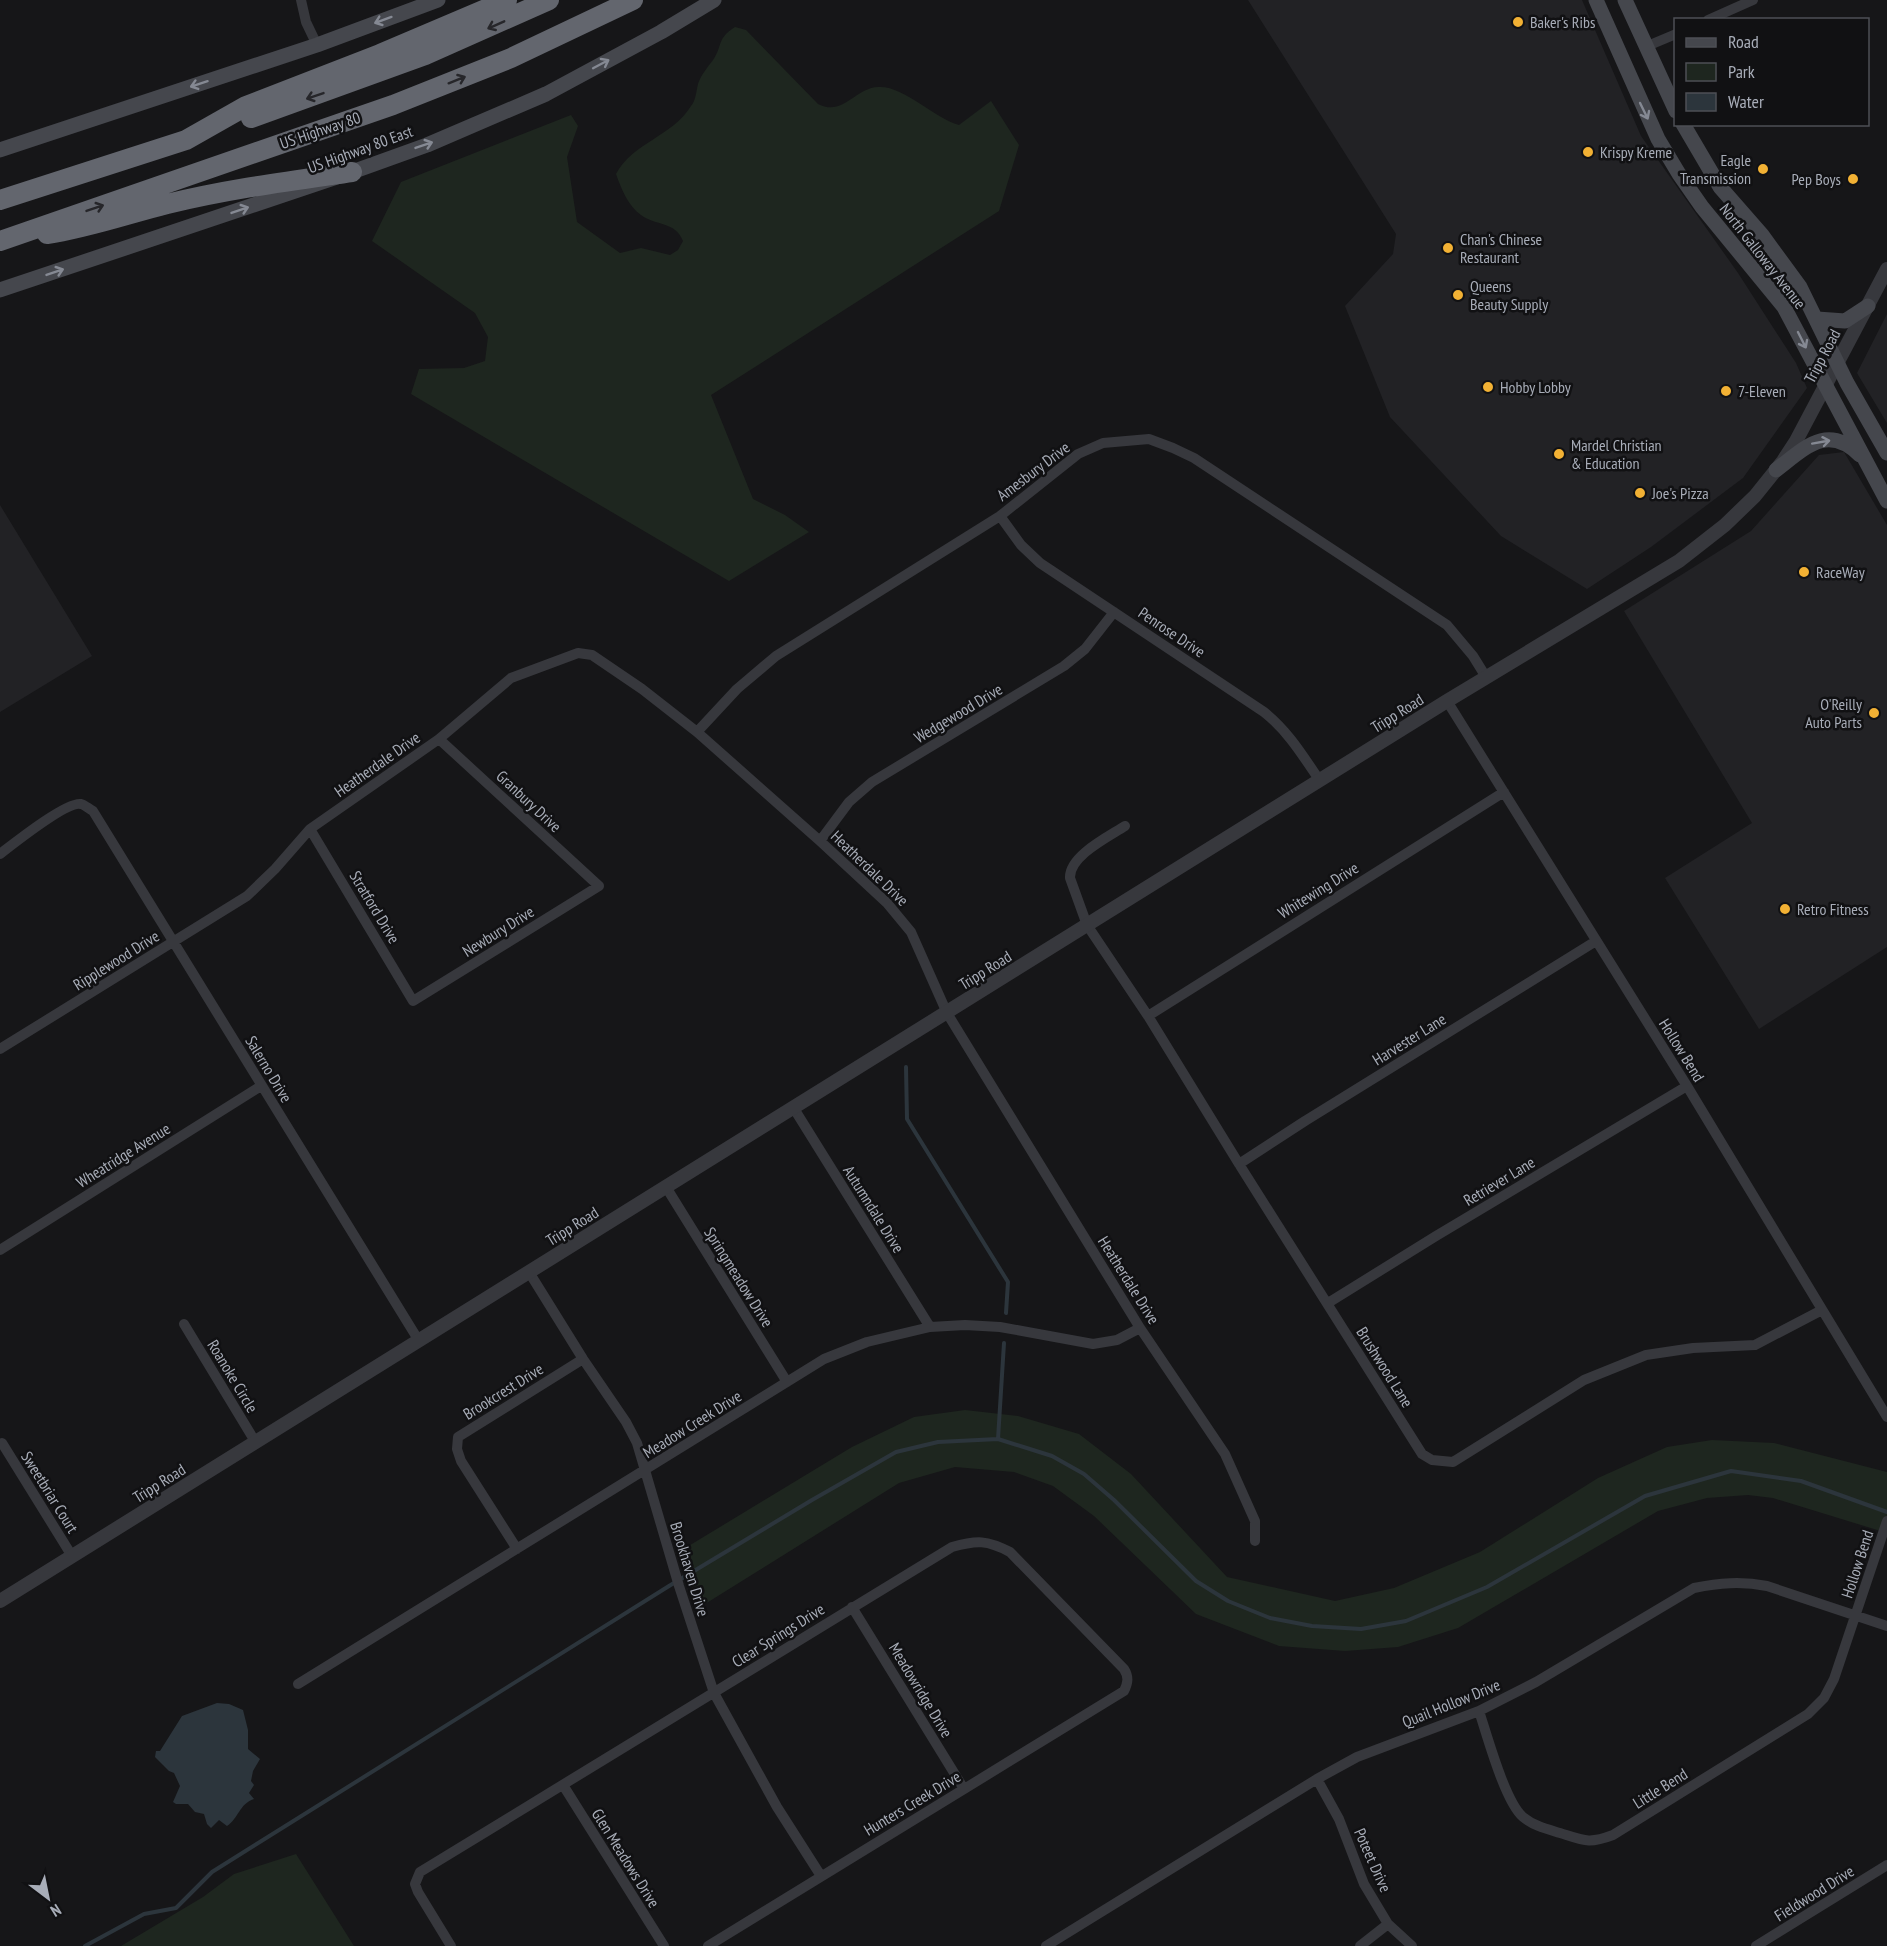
<svg xmlns="http://www.w3.org/2000/svg" width="1887" height="1946" font-family="'PT Sans Narrow',sans-serif">
  <style>
    .built { fill: #222225 }
    .green { fill: #1e261f }
    .water { fill: #2c353c }
    .lines { fill: none; stroke-linecap: round; stroke-linejoin: round }
    .stream { stroke: #2c353c; stroke-width: 4 }
    .minor { stroke: #37383d; stroke-width: 10 }
    .tertiary { stroke: #37383d; stroke-width: 14 }
    .secondary { stroke: #45474d; stroke-width: 15 }
    .motorway { stroke: #63666e; stroke-width: 20 }
    .oneway { stroke: #858993 }
    .oneway2 { stroke: #26262a }
    .poi-dot { fill: #f2b134; stroke: #111113; stroke-width: 2 }
    .labels { text-anchor: middle; stroke-width: 5; stroke-linejoin: round; paint-order: stroke }
    .poi-label { font-size: 16px; fill: #a8adb8; stroke: #111113; text-anchor: start }
    .street-label { font-size: 16px; fill: #a8adb8; stroke: #111113 }
  </style>
  <rect width="100%" height="100%" fill="#161618"/>
  <path class="built" d="M 1248,0 L 1582,0 L 1641,136 L 1738,273 L 1796,363 L 1807,388 L 1743,478 L 1651,547 L 1587,589 L 1501,536 L 1390,417 L 1345,306 L 1393,254 L 1396,234 Z
    M 1887,314 L 1887,423 L 1857,373 Z
    M 1844,452 L 1887,525 L 1887,947 L 1759,1029 L 1665,878 L 1752,823 L 1624,611 L 1751,531 L 1819,455 Z
    M 0,505 L 92,656 L 0,712 Z"/>
  <path class="green" d="M 735,27 L 746,30 L 818,104 C 843,117 855,88 878,87 C 903,85 934,118 959,125 L 991,101 L 1019,145 L 999,211 L 711,395 L 753,499 L 785,515 L 809,532 L 729,581 L 411,394 L 419,369 L 464,368 L 485,361 L 488,337 L 475,313 L 372,241 L 401,182 L 571,115 L 578,126 L 567,157 L 577,222 L 620,253 L 641,248 L 670,255 L 678,250 L 683,241 C 675,221 656,226 641,215 C 628,206 621,188 616,174 C 632,143 673,136 691,106 C 696,100 696,92 698,84 C 701,75 707,68 713,60 C 723,46 716,39 735,27 Z
    M 965,1410 L 1018,1416 L 1079,1434 L 1131,1474 L 1227,1577 L 1335,1601 L 1394,1588 L 1480,1552 L 1598,1478 L 1667,1447 L 1712,1440 L 1774,1443 L 1887,1472 L 1887,1533 L 1773,1498 L 1748,1495 L 1707,1498 L 1658,1511 L 1458,1628 L 1398,1647 L 1345,1651 L 1279,1646 L 1196,1614 L 1094,1516 L 1053,1486 L 1014,1472 L 955,1467 L 899,1483 L 697,1609 L 682,1550 L 852,1447 L 914,1417 Z
    M 296,1854 L 354,1946 L 121,1946 L 203,1897 L 234,1874 Z"/>
  <path class="water" d="M 217,1703 L 229,1704 L 243,1710 L 248,1730 L 248,1749 L 260,1759 L 253,1771 L 251,1781 L 254,1785 L 249,1793 L 254,1799 C 239,1804 239,1818 227,1826 L 219,1820 L 211,1828 L 207,1824 L 204,1814 L 195,1812 L 188,1804 L 176,1804 L 173,1802 L 180,1786 L 174,1773 L 169,1771 L 155,1757 L 156,1751 L 160,1751 L 182,1716 Z"/>
  <g class="lines">
    <path class="stream" d="M 906,1067 L 907,1119 L 1008,1282 L 1006,1313
      M 998,1439 L 1004,1343
      M 85,1946 L 144,1914 L 176,1908 L 212,1872 L 669,1586 L 812,1500 L 896,1452 L 938,1442 L 998,1439 L 1052,1456 L 1084,1474 L 1114,1500 L 1196,1581 L 1228,1601 L 1270,1618 L 1312,1626 L 1361,1629 L 1406,1621 L 1487,1587 L 1645,1496 L 1731,1471 L 1801,1481 L 1887,1512"/>
    <path class="minor" d="M 301,0 L 306,22 L 317,45
      M 1708,20 L 1753,0
      M 1645,47 L 1676,34
      M 1000,516 L 1021,545 L 1040,563 L 1264,712 C 1288,731 1303,756 1320,781
      M 1447,701 L 1687,1086 L 1887,1417
      M 697,732 L 737,689 L 776,656 L 1000,516 L 1078,454 L 1103,443 L 1149,439 L 1173,448 L 1194,458 L 1447,625 L 1473,656 L 1486,677
      M 1125,826 C 1108,837 1069,856 1070,878 L 1087,925 L 1148,1016 L 1239,1164 L 1422,1454 L 1432,1460 L 1453,1462 L 1584,1380 L 1646,1355 L 1693,1348 L 1755,1345 L 1822,1310
      M 310,829 L 413,1001 L 599,886 L 439,739
      M 820,841 L 849,802 L 872,782 L 1064,666 L 1085,649 L 1114,612
      M 0,854 C 13,844 67,801 81,804 C 85,805 89,809 93,811 L 419,1341
      M 1148,1016 L 1504,792
      M 0,1049 L 247,896 L 275,869 L 310,829 L 439,739 L 511,678 L 578,653 L 592,655 L 642,689 L 697,732 L 820,841 L 887,903 L 911,932 L 947,1013 L 1140,1328 L 1225,1454 L 1255,1521 L 1255,1541
      M 793,1107 L 930,1327
      M 1239,1164 L 1305,1121 L 1596,941
      M 666,1187 L 787,1382
      M 0,1250 L 261,1086
      M 529,1272 L 583,1359 L 626,1422 L 637,1443 L 679,1586 L 714,1693 L 777,1807 L 821,1876
      M 1328,1303 L 1436,1236 L 1687,1086
      M 184,1324 L 256,1443
      M 2,1443 L 72,1556
      M 517,1549 L 461,1461 L 457,1449 L 458,1437 L 583,1359
      M 852,1607 L 964,1789
      M 298,1684 L 824,1359 L 867,1342 L 930,1327 L 965,1325 L 1000,1327 L 1093,1344 L 1117,1340 L 1140,1328
      M 1479,1711 C 1487,1735 1505,1802 1523,1817 C 1534,1826 1547,1829 1560,1833 C 1585,1841 1589,1844 1613,1835 L 1808,1714 L 1824,1698 L 1834,1679 L 1887,1521
      M 1317,1779 L 1339,1819 L 1364,1884 L 1388,1924 L 1412,1946
      M 563,1785 L 664,1946
      M 451,1946 L 418,1892 L 415,1884 L 420,1872 L 952,1547 C 977,1540 987,1540 1010,1552 L 1124,1669 C 1129,1677 1128,1683 1124,1691 L 708,1946
      M 1046,1946 L 1317,1779 L 1357,1757 L 1479,1711 L 1536,1682 L 1694,1588 C 1719,1583 1741,1581 1767,1586 L 1887,1626
      M 1360,1946 L 1388,1924
      M 1756,1946 L 1887,1865"/>
    <path class="tertiary" d="M 0,1601 L 1447,701 L 1679,561 L 1725,525 L 1755,496 L 1783,461 L 1796,441 L 1887,269"/>
    <path class="secondary" d="M 1596,0 L 1658,139 L 1679,174 L 1702,207 L 1784,307 L 1887,501
      M 1625,0 L 1676,111
      M 1683,124 L 1720,187 L 1762,235 L 1800,287 L 1847,383 L 1887,453
      M 0,150 L 317,45 L 438,0
      M 0,290 L 352,172 L 427,145 L 546,94 L 661,32 L 714,0
      M 1817,319 L 1845,321 L 1868,306
      M 1776,470 C 1805,448 1827,423 1860,455"/>
    <path class="motorway" d="M 251,118 L 425,55 L 549,0
      M 0,200 L 186,140 L 246,106 L 380,54 L 507,0
      M 47,234 C 88,228 127,214 167,204 C 228,189 290,181 352,172
      M 0,241 L 393,105 L 511,58 L 633,0"/>
  </g>
  <defs><path id="oneway-shaft" d="M-6 0H5M1.5-3L5.5 0L1.5 3" fill="none" stroke-width="1.6" stroke-linecap="round" stroke-linejoin="round" transform="scale(1.5)"/></defs>
  <g class="oneway">
    <use href="#oneway-shaft" transform="translate(383 20) rotate(160)"/>
    <use href="#oneway-shaft" transform="translate(601 64) rotate(-28)"/>
    <use href="#oneway-shaft" transform="translate(199 84) rotate(162)"/>
    <use href="#oneway-shaft" transform="translate(1644 111) rotate(64)"/>
    <use href="#oneway-shaft" transform="translate(424 145) rotate(-19)"/>
    <use href="#oneway-shaft" transform="translate(240 210) rotate(-19)"/>
    <use href="#oneway-shaft" transform="translate(55 272) rotate(-19)"/>
    <use href="#oneway-shaft" transform="translate(1802 340) rotate(63)"/>
    <use href="#oneway-shaft" transform="translate(1821 442) rotate(-10)"/>
  </g>
  <g class="oneway2">
    <use href="#oneway-shaft" transform="translate(496 25) rotate(156)"/>
    <use href="#oneway-shaft" transform="translate(457 80) rotate(-22)"/>
    <use href="#oneway-shaft" transform="translate(315 96) rotate(161)"/>
    <use href="#oneway-shaft" transform="translate(95 208) rotate(-19)"/>
  </g>
  <g class="poi-dot">
    <circle cx="1518" cy="22" r="6"/>
    <circle cx="1588" cy="152" r="6"/>
    <circle cx="1763" cy="169" r="6"/>
    <circle cx="1853" cy="179" r="6"/>
    <circle cx="1448" cy="248" r="6"/>
    <circle cx="1458" cy="295" r="6"/>
    <circle cx="1488" cy="387" r="6"/>
    <circle cx="1726" cy="391" r="6"/>
    <circle cx="1559" cy="454" r="6"/>
    <circle cx="1640" cy="493" r="6"/>
    <circle cx="1804" cy="572" r="6"/>
    <circle cx="1874" cy="713" r="6"/>
    <circle cx="1785" cy="909" r="6"/>
  </g>
  <g class="labels">
    <g class="poi-label">
      <text x="1530" y="28">Baker's Ribs</text>
      <text x="1600" y="158">Krispy Kreme</text>
      <text x="1751" y="166" text-anchor="end">Eagle<tspan x="1751" dy="18">Transmission</tspan></text>
      <text x="1841" y="185" text-anchor="end">Pep Boys</text>
      <text x="1460" y="245">Chan's Chinese<tspan x="1460" dy="18">Restaurant</tspan></text>
      <text x="1470" y="292">Queens<tspan x="1470" dy="18">Beauty Supply</tspan></text>
      <text x="1500" y="393">Hobby Lobby</text>
      <text x="1738" y="397">7-Eleven</text>
      <text x="1571" y="451">Mardel Christian<tspan x="1571" dy="18">&amp; Education</tspan></text>
      <text x="1652" y="499">Joe's Pizza</text>
      <text x="1816" y="578">RaceWay</text>
      <text x="1862" y="710" text-anchor="end">O'Reilly<tspan x="1862" dy="18">Auto Parts</tspan></text>
      <text x="1797" y="915">Retro Fitness</text>
    </g>
    <g class="street-label">
      <text transform="translate(320 130) rotate(-19)" y="6">US Highway 80</text>
      <text transform="translate(360 149) rotate(-20)" y="6">US Highway 80 East</text>
      <text transform="translate(1763 256) rotate(52)" y="6">North Galloway Avenue</text>
      <text transform="translate(1822 356) rotate(-62)" y="6">Tripp Road</text>
      <text transform="translate(1033 471) rotate(-37)" y="6">Amesbury Drive</text>
      <text transform="translate(1172 632) rotate(34)" y="6">Penrose Drive</text>
      <text transform="translate(958 713) rotate(-31)" y="6">Wedgewood Drive</text>
      <text transform="translate(1397 713) rotate(-32)" y="6">Tripp Road</text>
      <text transform="translate(377 764) rotate(-35)" y="6">Heatherdale Drive</text>
      <text transform="translate(529 801) rotate(43)" y="6">Granbury Drive</text>
      <text transform="translate(870 868) rotate(44)" y="6">Heatherdale Drive</text>
      <text transform="translate(1318 890) rotate(-32)" y="6">Whitewing Drive</text>
      <text transform="translate(375 907) rotate(59)" y="6">Stratford Drive</text>
      <text transform="translate(498 931) rotate(-32)" y="6">Newbury Drive</text>
      <text transform="translate(116 960) rotate(-32)" y="6">Ripplewood Drive</text>
      <text transform="translate(985 970) rotate(-32)" y="6">Tripp Road</text>
      <text transform="translate(1409 1039) rotate(-32)" y="6">Harvester Lane</text>
      <text transform="translate(1682 1050) rotate(58)" y="6">Hollow Bend</text>
      <text transform="translate(269 1069) rotate(59)" y="6">Salerno Drive</text>
      <text transform="translate(123 1155) rotate(-32)" y="6">Wheatridge Avenue</text>
      <text transform="translate(1499 1181) rotate(-31)" y="6">Retriever Lane</text>
      <text transform="translate(874 1209) rotate(58)" y="6">Autumndale Drive</text>
      <text transform="translate(572 1226) rotate(-32)" y="6">Tripp Road</text>
      <text transform="translate(739 1277) rotate(58)" y="6">Springmeadow Drive</text>
      <text transform="translate(1129 1280) rotate(58)" y="6">Heatherdale Drive</text>
      <text transform="translate(1385 1367) rotate(58)" y="6">Brushwood Lane</text>
      <text transform="translate(233 1376) rotate(59)" y="6">Roanoke Circle</text>
      <text transform="translate(503 1391) rotate(-32)" y="6">Brookcrest Drive</text>
      <text transform="translate(692 1424) rotate(-32)" y="6">Meadow Creek Drive</text>
      <text transform="translate(159 1483) rotate(-32)" y="6">Tripp Road</text>
      <text transform="translate(50 1492) rotate(58)" y="6">Sweetbriar Court</text>
      <text transform="translate(1857 1564) rotate(-72)" y="6">Hollow Bend</text>
      <text transform="translate(690 1569) rotate(73)" y="6">Brookhaven Drive</text>
      <text transform="translate(778 1635) rotate(-32)" y="6">Clear Springs Drive</text>
      <text transform="translate(921 1690) rotate(59)" y="6">Meadowridge Drive</text>
      <text transform="translate(1451 1703) rotate(-22)" y="6">Quail Hollow Drive</text>
      <text transform="translate(1660 1788) rotate(-32)" y="6">Little Bend</text>
      <text transform="translate(912 1803) rotate(-31)" y="6">Hunters Creek Drive</text>
      <text transform="translate(626 1858) rotate(58)" y="6">Glen Meadows Drive</text>
      <text transform="translate(1373 1860) rotate(66)" y="6">Poteet Drive</text>
      <text transform="translate(1814 1893) rotate(-32)" y="6">Fieldwood Drive</text>
    </g>
  </g>
  <rect x="1674" y="18" width="195" height="108" fill="#111113" stroke="#4d4f55" stroke-width="1.5"/>
  <rect x="1686" y="38" width="30" height="9" fill="#45474d" stroke="#4d4f55" stroke-width="1.5"/>
  <text x="1728" y="48" font-size="18" fill="#a8adb8">Road</text>
  <rect x="1686" y="63" width="30" height="18" fill="#1e261f" stroke="#4d4f55" stroke-width="1.5"/>
  <text x="1728" y="78" font-size="18" fill="#a8adb8">Park</text>
  <rect x="1686" y="93" width="30" height="18" fill="#2c353c" stroke="#4d4f55" stroke-width="1.5"/>
  <text x="1728" y="108" font-size="18" fill="#a8adb8">Water</text>
  <g transform="translate(48 1898) rotate(148)" stroke="#111113" stroke-width="4.5" paint-order="stroke">
  <path d="M0-4.5L10 22L0 15L-10 22Z" fill="#a8adb8"/>
  <text y="-9" font-size="16" font-weight="bold" text-anchor="middle" fill="#a8adb8">N</text>
  </g>
</svg>
